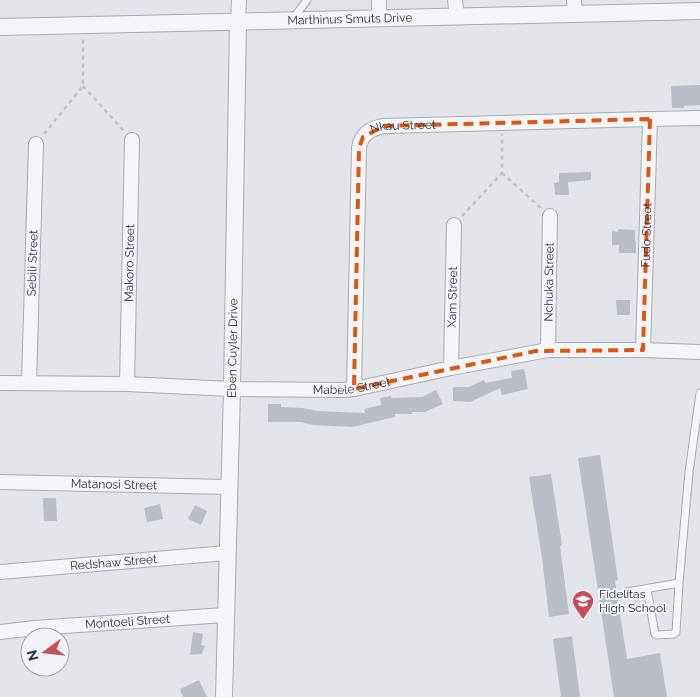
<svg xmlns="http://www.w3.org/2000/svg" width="700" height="697" font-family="Raleway,sans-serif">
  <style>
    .building { fill: #b9bdc6 }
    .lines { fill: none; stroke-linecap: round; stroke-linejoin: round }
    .service-casing { stroke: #a7abb3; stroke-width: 9 }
    .minor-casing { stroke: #a7abb3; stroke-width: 16 }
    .tertiary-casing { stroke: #a7abb3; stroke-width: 18 }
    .path { stroke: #bfc2c8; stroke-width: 2.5; stroke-dasharray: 4 4; stroke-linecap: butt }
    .service { stroke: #f4f5f8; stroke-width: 7 }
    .minor { stroke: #f4f5f8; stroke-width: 14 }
    .tertiary { stroke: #f4f5f8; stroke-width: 16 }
    .marked { fill: none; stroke: #de570f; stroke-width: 4; stroke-dasharray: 10 6; stroke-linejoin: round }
    .labels { text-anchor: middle; stroke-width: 4; stroke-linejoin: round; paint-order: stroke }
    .street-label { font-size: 12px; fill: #2a3241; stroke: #f1f3f7 }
    .poi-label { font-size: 12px; fill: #2a3241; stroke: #f1f3f7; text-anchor: start }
  </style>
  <rect width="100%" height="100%" fill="#e2e4e9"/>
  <path class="building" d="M 700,85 L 700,105 L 684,106 L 684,108 L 672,108 L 671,86 Z
    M 591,172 L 591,180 L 568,182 L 569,195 L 555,195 L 554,183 L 559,182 L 559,173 Z
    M 618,229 L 635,230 L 635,241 L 636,241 L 636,253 L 619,253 L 619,245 L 612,245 L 612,231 L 618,232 Z
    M 616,300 L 630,300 L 630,315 L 617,315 Z
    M 524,369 L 528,389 L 502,395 L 500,388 L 470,402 L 453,401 L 453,387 L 469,387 L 484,380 L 485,383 L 512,378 L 511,371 Z
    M 436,390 L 443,404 L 425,412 L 412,412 L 412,414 L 395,414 L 395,417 L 352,427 L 313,425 L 300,422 L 268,422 L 268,404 L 281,404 L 281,407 L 303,408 L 317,411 L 365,413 L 364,409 L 381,405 L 380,398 L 391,396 L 391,398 L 422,397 Z
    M 600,455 L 618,580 L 615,581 L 627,659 L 660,653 L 667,697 L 614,697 L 578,458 Z
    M 551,474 L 562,545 L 560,546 L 569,614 L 549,617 L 542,558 L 529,477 Z
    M 43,498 L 56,498 L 57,521 L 44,521 Z
    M 160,504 L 163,519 L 147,522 L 144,508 Z
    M 195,505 L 207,511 L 201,525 L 188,519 Z
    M 193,632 L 203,634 L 201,645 L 205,646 L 202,654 L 190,655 Z
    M 572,636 L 580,697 L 561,697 L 553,639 Z
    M 199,680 L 207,697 L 183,697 L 180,689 Z"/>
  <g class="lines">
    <g class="service-casing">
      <path id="service" d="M 292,20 L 307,0
        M 647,589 L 655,634 L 657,635 L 674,634 L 676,632 L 679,583
        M 627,592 L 679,583 L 689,472 L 700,393"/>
    </g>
    <g class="minor-casing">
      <g id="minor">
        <path d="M 379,0 L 379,18"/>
        <path d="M 455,0 L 457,17"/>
        <path d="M 574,0 L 575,14"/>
        <path d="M 238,21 L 239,0"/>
        <path id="s1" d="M 548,350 L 550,216"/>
        <path id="s2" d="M 643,350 L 650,119"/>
        <path id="s3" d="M 451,368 L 454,225"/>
        <path id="s4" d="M 0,383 L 127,384 L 232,389 L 343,390 L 354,389 L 387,382 L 451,368 L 548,350 L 643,350 L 700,352"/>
        <path id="s5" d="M 29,383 L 36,144"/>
        <path id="s6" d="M 127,384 L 132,140"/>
        <path id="s7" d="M 354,389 L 359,148 C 361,134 371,128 384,126 L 650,119 L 700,118"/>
        <path id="s8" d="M 0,482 L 228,487"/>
        <path id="s9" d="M 0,572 L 227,553"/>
        <path id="s10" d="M 0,632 L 35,628 L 225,615"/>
      </g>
    </g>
    <g class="tertiary-casing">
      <g id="tertiary">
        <path id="s11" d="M 0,27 L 700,11"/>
        <path id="s12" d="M 224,697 L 232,389 L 238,21"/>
      </g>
    </g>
    <path class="path" d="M 83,86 L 124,131
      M 44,134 L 83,86 L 83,39
      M 502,173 L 542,209
      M 462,216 L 502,173 L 502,134"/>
    <use href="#service" class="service"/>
    <use href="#minor" class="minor"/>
    <use href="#tertiary" class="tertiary"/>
  </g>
  <path class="marked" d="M 650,119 L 643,350 L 536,351 L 354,389 L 359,148 L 363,137 L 384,126 Z"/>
  <defs>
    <g id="school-pin" transform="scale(1.125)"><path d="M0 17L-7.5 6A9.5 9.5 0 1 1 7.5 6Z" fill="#c84d5a" stroke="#f1f3f7"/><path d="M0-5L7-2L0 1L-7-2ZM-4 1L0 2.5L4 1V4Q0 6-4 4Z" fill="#fff"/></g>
  </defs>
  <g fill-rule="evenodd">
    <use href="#school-pin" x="583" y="601"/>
  </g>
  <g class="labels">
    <g class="street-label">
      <text dy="4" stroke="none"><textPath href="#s11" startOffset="350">Marthinus Smuts Drive</textPath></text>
      <text dy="4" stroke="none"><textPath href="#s7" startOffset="296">Nkau Street</textPath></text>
      <text dy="4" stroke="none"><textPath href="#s2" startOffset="115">Fudo Street</textPath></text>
      <text dy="4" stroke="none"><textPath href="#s6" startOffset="121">Makoro Street</textPath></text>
      <text dy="4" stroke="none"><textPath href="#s5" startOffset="120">Sebili Street</textPath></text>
      <text dy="4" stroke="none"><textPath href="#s1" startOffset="68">Nchuka Street</textPath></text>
      <text dy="4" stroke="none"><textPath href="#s3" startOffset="71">Xam Street</textPath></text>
      <text dy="4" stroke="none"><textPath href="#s12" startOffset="349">Eben Cuyler Drive</textPath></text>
      <text dy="4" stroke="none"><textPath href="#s4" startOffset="352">Mabele Street</textPath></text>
      <text dy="4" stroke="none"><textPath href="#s8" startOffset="114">Matanosi Street</textPath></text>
      <text dy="4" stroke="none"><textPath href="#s9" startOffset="114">Redshaw Street</textPath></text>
      <text dy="4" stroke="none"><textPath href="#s10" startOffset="128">Montoeli Street</textPath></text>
    </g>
    <g class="poi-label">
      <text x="599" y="598">Fidelitas<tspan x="599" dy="14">High School</tspan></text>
    </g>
  </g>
  <g transform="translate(45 652) rotate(255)"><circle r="24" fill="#f1f3f7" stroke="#a1a6ae"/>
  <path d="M0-4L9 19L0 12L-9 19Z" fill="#c84d5a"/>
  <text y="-8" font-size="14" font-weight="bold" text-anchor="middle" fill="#2a3241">N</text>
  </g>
</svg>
